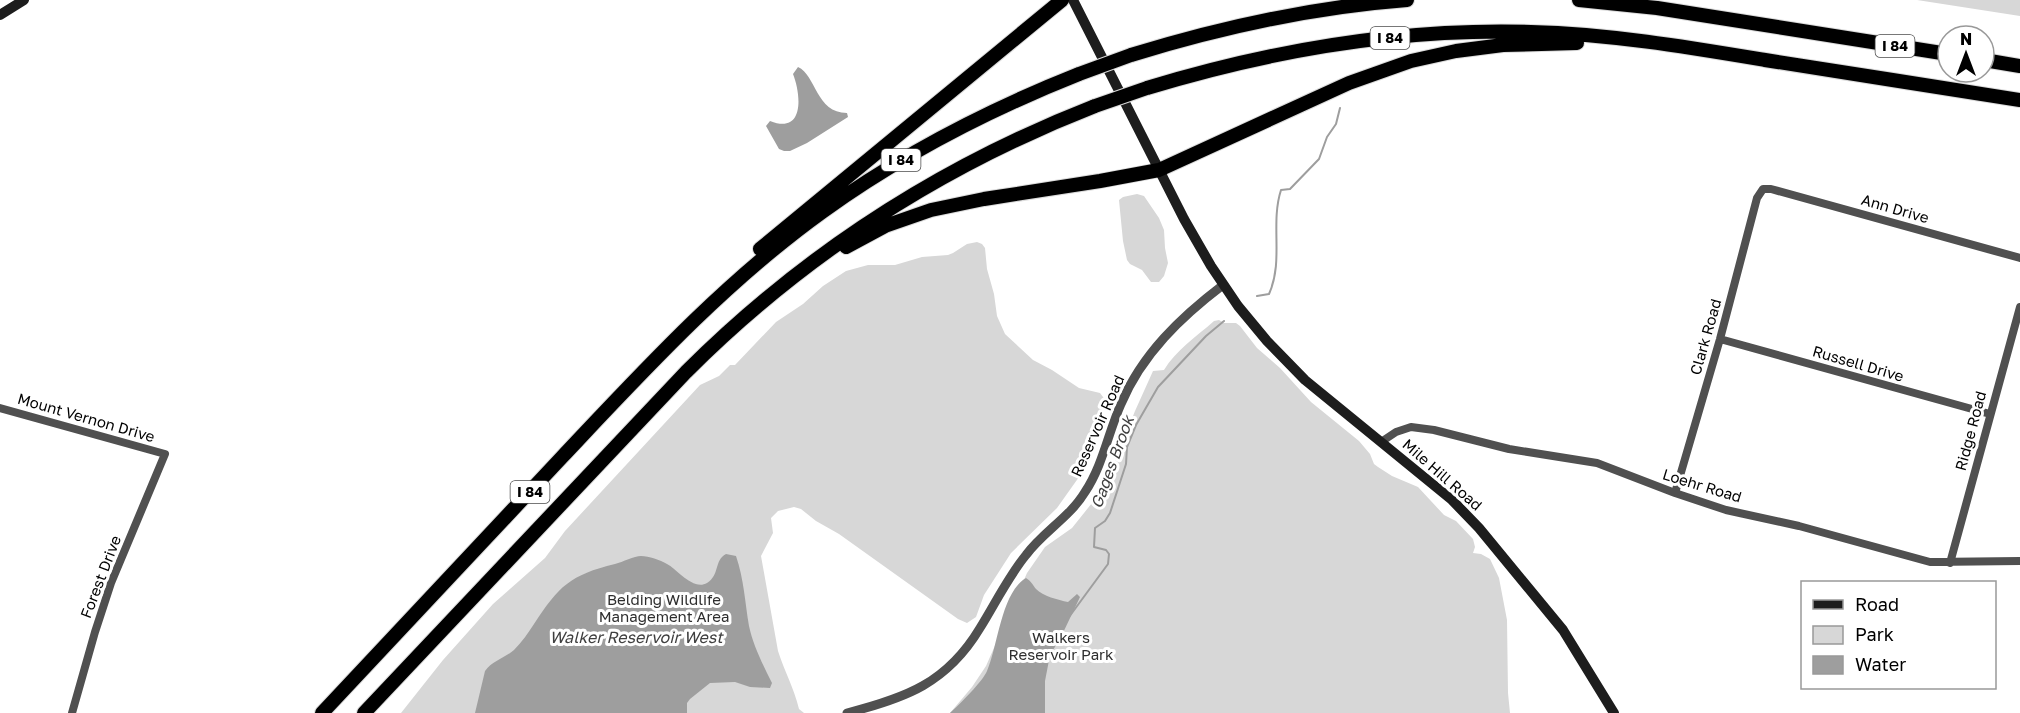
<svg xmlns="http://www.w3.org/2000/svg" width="2020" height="713" font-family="'Golos Text',sans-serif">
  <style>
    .green { fill: #d7d7d7 }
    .water { fill: #9e9e9e }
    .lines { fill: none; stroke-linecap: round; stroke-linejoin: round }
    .stream { stroke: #9e9e9e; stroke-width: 2 }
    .motorway-casing { stroke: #dbdbdb; stroke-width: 16 }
    .minor { stroke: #505050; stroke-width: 8 }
    .tertiary { stroke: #505050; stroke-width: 9 }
    .secondary { stroke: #1d1d1d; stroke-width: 10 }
    .motorway { stroke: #000; stroke-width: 14 }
    .motorway-bridge-casing { stroke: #dbdbdb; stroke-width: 16; stroke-linecap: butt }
    .motorway-bridge { stroke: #000; stroke-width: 14 }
    .labels { text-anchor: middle; stroke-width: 6; stroke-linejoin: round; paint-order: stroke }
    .shield { fill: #fff; stroke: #4c4c4c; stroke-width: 1.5 }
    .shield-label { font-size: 14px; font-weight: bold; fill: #000 }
    .street-label { font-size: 15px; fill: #000; stroke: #fff }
    .park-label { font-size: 15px; fill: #2e2e2e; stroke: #fff }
    .water-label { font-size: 16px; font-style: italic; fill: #3f3f3f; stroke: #fff }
  </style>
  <rect width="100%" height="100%" fill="#fff"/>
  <path class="green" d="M 1917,0 L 2020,0 L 2020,16 Z
    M 1137,194 L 1144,196 L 1159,218 L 1164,230 L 1165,248 L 1168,263 L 1164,276 L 1159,282 L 1151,282 L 1142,270 L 1130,264 L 1127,260 L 1123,241 L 1119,200 L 1123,197 Z
    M 977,242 L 982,244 L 985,248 L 987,269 L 994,294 L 997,316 L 1005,334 L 1033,360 L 1052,370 L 1079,388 L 1100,393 L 1106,401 L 1091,454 L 1079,477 L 1057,508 L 1011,553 L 984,595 L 976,617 L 967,623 L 958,619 L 839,534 L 816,521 L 801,509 L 794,507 L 778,511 L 771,518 L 773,533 L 761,556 L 778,651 C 784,670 794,688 799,709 L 804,713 L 401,713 L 443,660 L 493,604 L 545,558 L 565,531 L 700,385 L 719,376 L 730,365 L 735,365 L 776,322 L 803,304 L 823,286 L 846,271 L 868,265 L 895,265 L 922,257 L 948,255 L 953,253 L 967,244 Z
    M 1219,320 L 1224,323 L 1236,323 L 1240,326 L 1257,348 L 1280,368 L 1311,402 L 1359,441 L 1370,454 L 1374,464 L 1378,467 L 1392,476 L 1418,487 L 1444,515 L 1456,521 L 1473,539 L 1475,547 L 1473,553 L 1481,554 L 1490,559 L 1499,578 L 1507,620 L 1508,693 L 1510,713 L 950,713 L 972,687 L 986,666 L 1027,573 L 1045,547 L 1072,528 L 1100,493 L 1111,472 L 1135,411 L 1153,371 L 1164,370 C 1176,350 1196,337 1214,321 Z"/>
  <path class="water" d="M 798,67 C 816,75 816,113 847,113 L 848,117 L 807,143 L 790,151 L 784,151 L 779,149 L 766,126 L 770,121 C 805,135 801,94 793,74 Z
    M 726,554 L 736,556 C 744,579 745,603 749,626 C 753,645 763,665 772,683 L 770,688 L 750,687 L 735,682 L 710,683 L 690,699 L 687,703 L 687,713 L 475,713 L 485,671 C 492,661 505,658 514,650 C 522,642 528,633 534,624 C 559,586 570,575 615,564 C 623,562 634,556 641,556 C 649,556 660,560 667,564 C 677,569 693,591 707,583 C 720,575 714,560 726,554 Z
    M 1026,578 C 1031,581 1032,584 1036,589 C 1043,596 1058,600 1068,602 L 1077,594 L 1080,597 L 1061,637 L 1050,655 L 1045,681 L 1045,713 L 950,713 C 959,705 983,681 987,671 C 998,646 1001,593 1026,578 Z"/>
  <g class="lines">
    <path class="stream" d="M 1257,296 L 1269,294 C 1284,261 1270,224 1281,190 L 1290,189 L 1319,159 L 1327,137 L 1336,124 L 1340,108
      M 1069,617 L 1108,564 L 1109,554 L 1106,550 L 1094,547 L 1095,528 L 1105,521 L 1110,513 L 1126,464 L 1127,447 L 1136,425 L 1158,387 L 1206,336 L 1224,321"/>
    <g class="motorway-casing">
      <path id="motorway" d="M 1579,0 L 1657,8 L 1948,54
        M 1131,55 C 1222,27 1313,7 1407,0
        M 1984,60 L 2020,66
        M 1147,88 C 1272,50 1400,28 1531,32 C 1610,34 1687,47 1765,60 C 1850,73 1935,87 2020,100
        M 846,247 L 885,226 L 931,210 L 984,199 L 1100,181 L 1159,170 L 1349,83 L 1411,61 L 1456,51 L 1503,45 L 1577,43
        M 760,249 L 1062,0
        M 322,713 C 402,627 483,542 563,456 C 645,369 725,282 822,212 C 901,155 988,110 1079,74
        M 364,713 L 686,372 C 803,255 941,166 1095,106"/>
    </g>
    <path class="minor" d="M 1720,339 L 1990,414
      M 0,408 L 165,454 L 111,583 L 95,632 L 72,713
      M 1381,442 L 1396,432 L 1411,427 L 1434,430 L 1509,449 L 1597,463 L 1675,493 L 1726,510 L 1799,526 L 1930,562 L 2020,561
      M 1675,493 L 1720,339 L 1757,198 L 1763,189 L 1771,189 L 2020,258
      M 1950,563 L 2020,307"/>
    <path class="tertiary" d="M 847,713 C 906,698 947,683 980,628 C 995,604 1008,577 1026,555 C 1043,532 1070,517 1085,492 C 1103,465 1108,433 1121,404 C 1142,354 1181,317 1223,285"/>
    <path class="secondary" d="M 1073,0 L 1184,219 L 1211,266 L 1238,306 L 1267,341 L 1305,380 L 1452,500 L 1479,528 L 1563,630 L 1614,713
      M 0,15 L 24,0"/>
    <use href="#motorway" class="motorway"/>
    <g class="motorway-bridge-casing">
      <path id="motorway-bridge" d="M 1079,74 L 1131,55
        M 1095,106 L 1147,88"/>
    </g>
    <use href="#motorway-bridge" class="motorway-bridge"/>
  </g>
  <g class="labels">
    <g class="shield">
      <rect x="1370.5" y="27" width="39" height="22" rx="4.5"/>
      <rect x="1875.5" y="35" width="39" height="22" rx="4.5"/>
      <rect x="881.5" y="149" width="39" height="22" rx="4.5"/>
      <rect x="510.5" y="481" width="39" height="22" rx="4.5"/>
    </g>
    <g class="shield-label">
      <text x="1390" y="43">I 84</text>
      <text x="1895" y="51">I 84</text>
      <text x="901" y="165">I 84</text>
      <text x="530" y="497">I 84</text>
    </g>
    <g class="street-label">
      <text transform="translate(1895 209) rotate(16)" y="5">Ann Drive</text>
      <text transform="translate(1706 337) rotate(-74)" y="5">Clark Road</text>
      <text transform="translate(1858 364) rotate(16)" y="5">Russell Drive</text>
      <text transform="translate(86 418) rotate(16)" y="5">Mount Vernon Drive</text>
      <text transform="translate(1098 426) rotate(-66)" y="5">Reservoir Road</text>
      <text transform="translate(1971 431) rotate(-75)" y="5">Ridge Road</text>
      <text transform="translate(1442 475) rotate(41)" y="5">Mile Hill Road</text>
      <text transform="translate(1702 486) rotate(17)" y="5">Loehr Road</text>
      <text transform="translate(101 577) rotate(-69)" y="5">Forest Drive</text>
    </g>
    <g class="park-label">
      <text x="664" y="605">Belding Wildlife<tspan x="664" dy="17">Management Area</tspan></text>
      <text x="1061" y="643">Walkers<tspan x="1061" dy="17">Reservoir Park</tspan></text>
    </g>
    <g class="water-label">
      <text transform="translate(1112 462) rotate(-70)" y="6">Gages Brook</text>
      <text x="636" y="643">Walker Reservoir West</text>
    </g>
  </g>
  <rect x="1801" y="581" width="195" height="108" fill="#ffffff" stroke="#999999" stroke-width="1.5"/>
  <rect x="1813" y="600" width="30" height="9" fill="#1d1d1d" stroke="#999999" stroke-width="1.5"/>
  <text x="1855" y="611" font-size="18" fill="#000000">Road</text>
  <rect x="1813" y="626" width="30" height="18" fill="#d7d7d7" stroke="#999999" stroke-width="1.5"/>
  <text x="1855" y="641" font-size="18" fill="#000000">Park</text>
  <rect x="1813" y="656" width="30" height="18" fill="#9e9e9e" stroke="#999999" stroke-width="1.5"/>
  <text x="1855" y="671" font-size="18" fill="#000000">Water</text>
  <g transform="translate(1966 54)"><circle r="28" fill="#ffffff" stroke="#999999" stroke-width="1.5"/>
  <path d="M0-4.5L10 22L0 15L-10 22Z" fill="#000000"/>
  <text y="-9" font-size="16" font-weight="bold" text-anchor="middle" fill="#000000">N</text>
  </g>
</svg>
